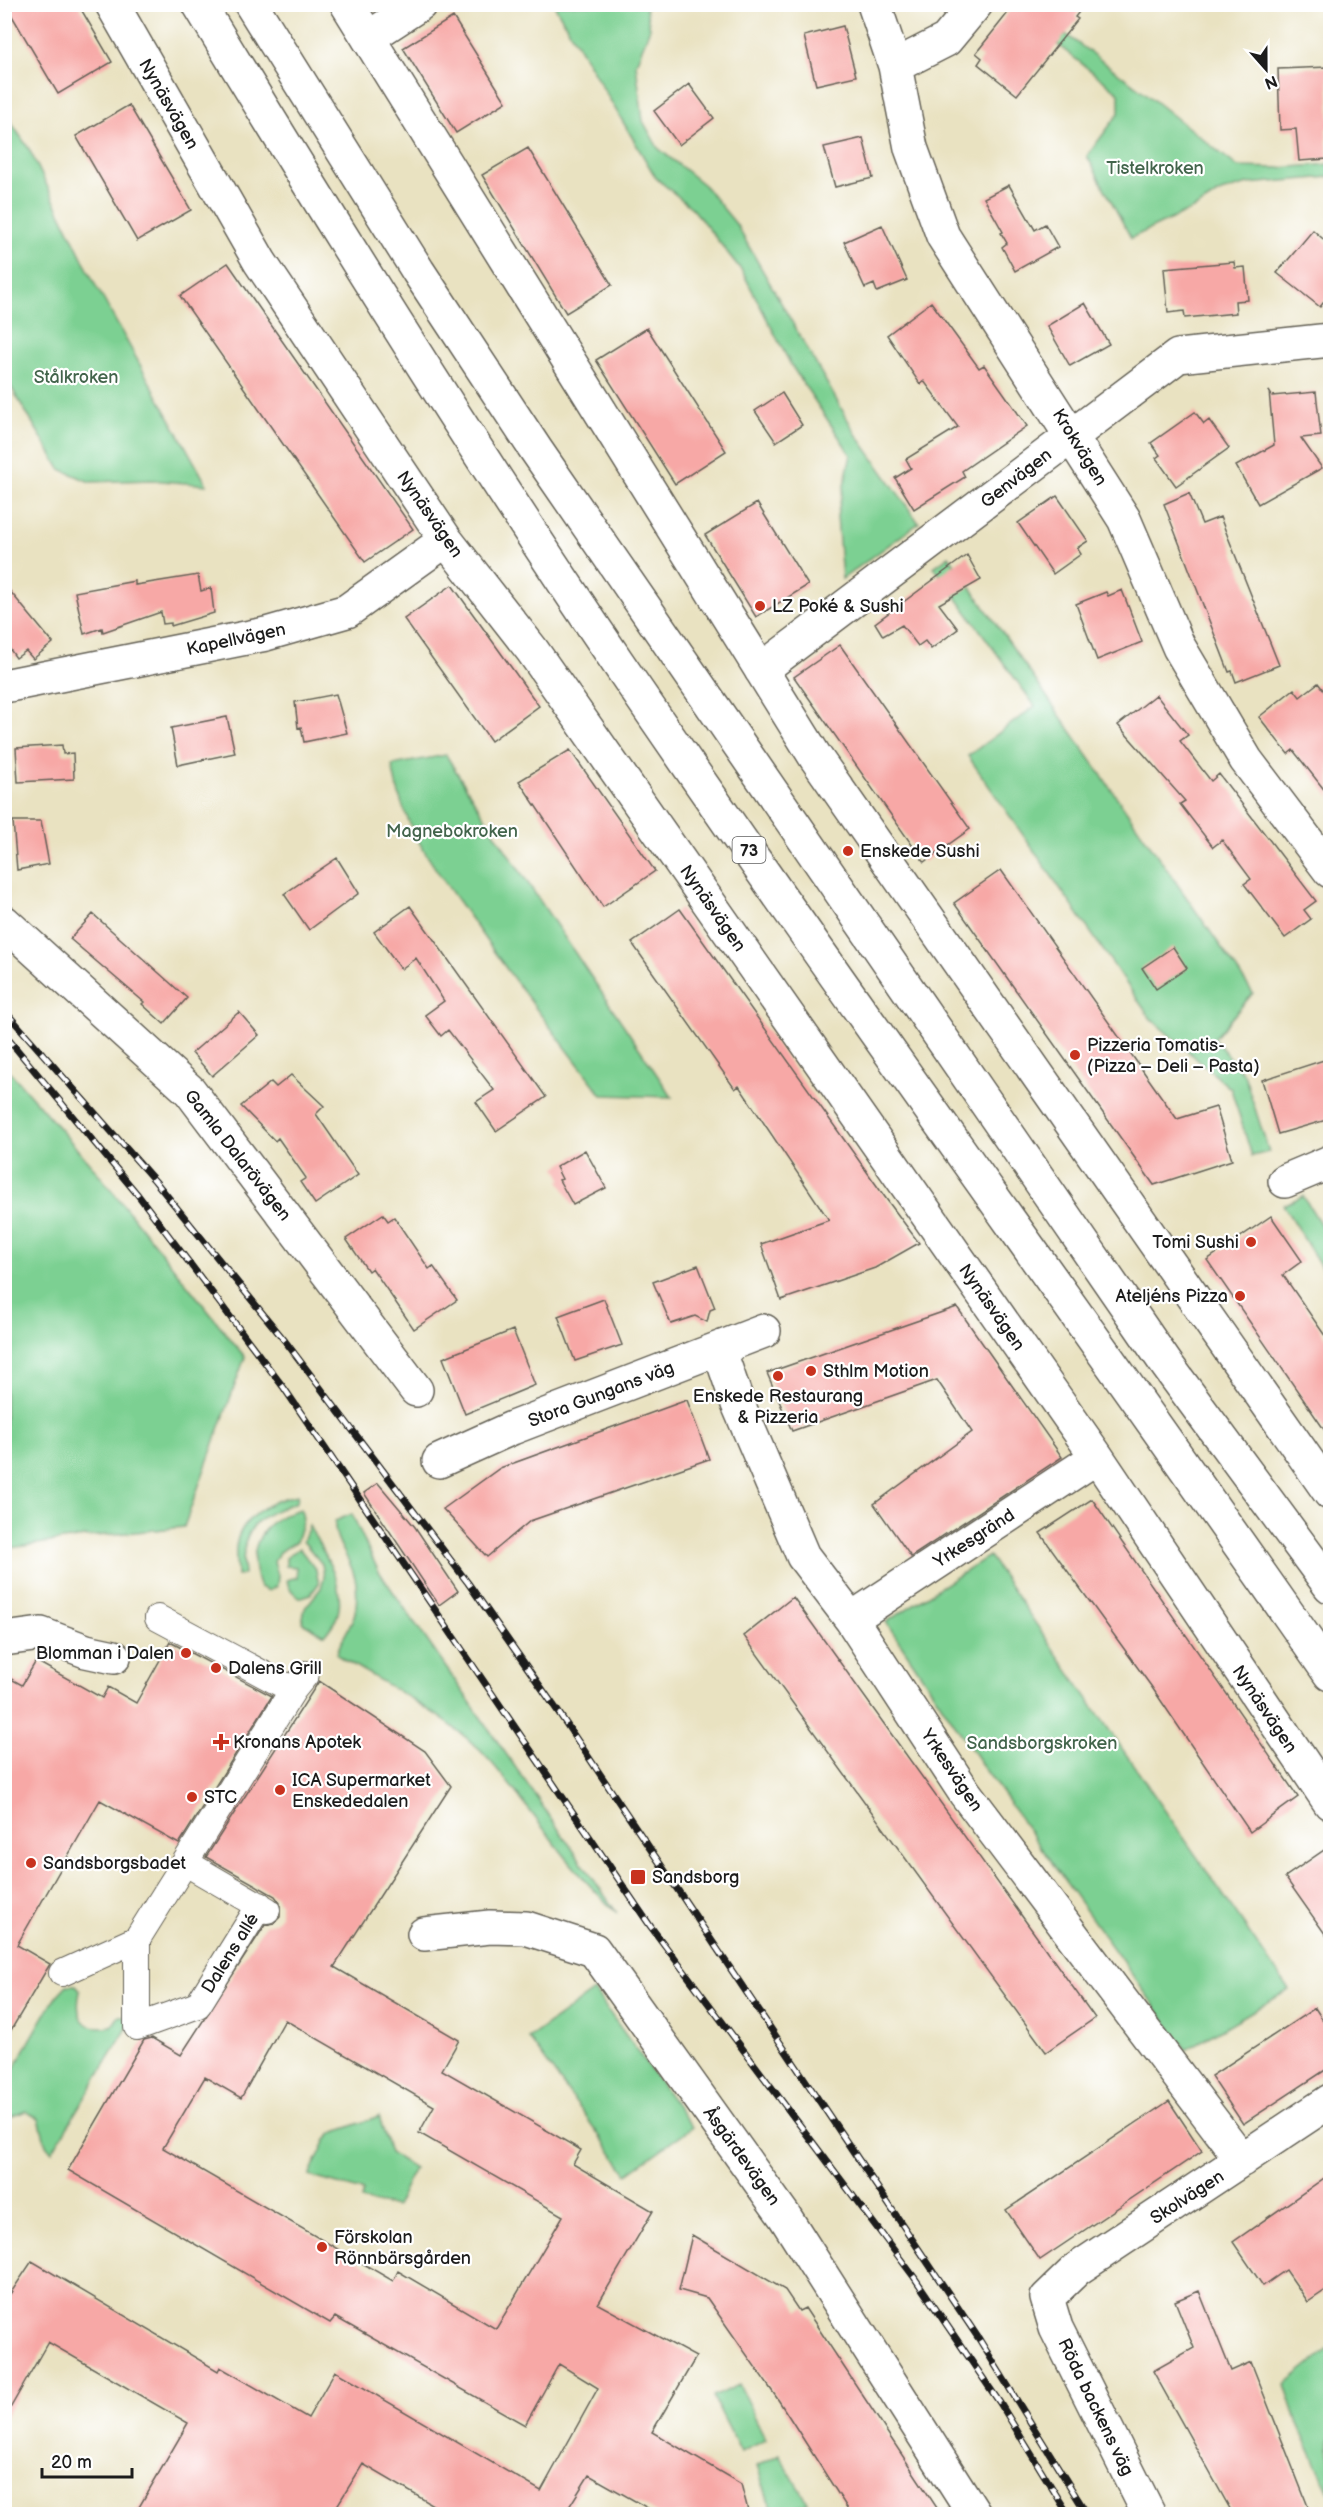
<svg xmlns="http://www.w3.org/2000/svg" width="1335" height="2519" font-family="'Balsamiq Sans',sans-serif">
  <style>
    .green { fill: #7cd092; stroke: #4c7657; stroke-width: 1.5 }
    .building { fill: #f7a8a6; fill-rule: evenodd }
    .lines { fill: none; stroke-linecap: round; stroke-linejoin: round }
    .pedestrian-casing { stroke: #646156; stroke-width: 28 }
    .minor-casing { stroke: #646156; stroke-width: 36 }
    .trunk-casing { stroke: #646156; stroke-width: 36 }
    .pedestrian { stroke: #fff; stroke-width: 26 }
    .minor { stroke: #fff; stroke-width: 33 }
    .trunk { stroke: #fff; stroke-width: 33 }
    .rail-casing { stroke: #1c1c1c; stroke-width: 7 }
    .rail { stroke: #fff; stroke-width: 4.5; stroke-dasharray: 14; stroke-linecap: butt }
    .poi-dot { fill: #c8321e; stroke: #fff; stroke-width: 2 }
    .labels { text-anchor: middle; stroke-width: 4.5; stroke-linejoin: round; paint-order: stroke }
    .shield { fill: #fff; stroke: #606060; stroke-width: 1.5 }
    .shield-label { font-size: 16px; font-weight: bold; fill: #1c1c1c }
    .street-label { font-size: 18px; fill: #1c1c1c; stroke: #fff }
    .park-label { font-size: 18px; fill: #42644b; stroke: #fff }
    .poi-label { font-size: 18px; fill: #1c1c1c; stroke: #fff; text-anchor: start }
  </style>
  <rect width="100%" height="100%" fill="#fff"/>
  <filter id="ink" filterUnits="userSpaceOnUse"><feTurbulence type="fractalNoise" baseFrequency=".0167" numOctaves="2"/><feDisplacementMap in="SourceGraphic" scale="12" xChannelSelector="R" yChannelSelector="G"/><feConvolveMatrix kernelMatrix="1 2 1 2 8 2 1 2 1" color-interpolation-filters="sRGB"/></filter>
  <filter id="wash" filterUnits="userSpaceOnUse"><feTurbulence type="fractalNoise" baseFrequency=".008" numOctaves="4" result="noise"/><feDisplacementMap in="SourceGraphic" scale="24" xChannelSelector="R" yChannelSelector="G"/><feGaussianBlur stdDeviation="1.35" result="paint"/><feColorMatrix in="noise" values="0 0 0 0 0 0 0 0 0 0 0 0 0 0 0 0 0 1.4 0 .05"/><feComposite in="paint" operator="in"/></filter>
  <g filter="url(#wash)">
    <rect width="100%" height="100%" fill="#e9e2c1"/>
    <path class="green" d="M 554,5 L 645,5 L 650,28 L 636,64 L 643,121 L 658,148 L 704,185 L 736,224 L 856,434 L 919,523 L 842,579 L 837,516 L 851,455 L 791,365 L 742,271 L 693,209 L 656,178 Z
      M 1007,5 L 1026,5 L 1136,86 L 1238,167 L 1279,168 L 1330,164 L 1330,177 L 1248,184 L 1221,192 L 1199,206 L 1131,238 L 1087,156 L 1119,113 L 1119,93 Z
      M 4,112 L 29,149 L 95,284 L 207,485 L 151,480 L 90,482 L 60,469 L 5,377 Z
      M 949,556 L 1253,993 L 1214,1039 L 1244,1074 L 1269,1152 L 1252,1156 L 1231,1089 L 1151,1019 L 968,756 L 1035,706 L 934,567 Z
      M 446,755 L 499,840 L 672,1097 L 602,1095 C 558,1038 514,981 473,922 C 435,868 403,831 392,765 Z
      M 5,1066 L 93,1167 L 245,1357 L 184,1527 L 77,1538 L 5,1549 Z
      M 1303,1196 L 1330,1239 L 1330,1281 L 1283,1205 Z
      M 298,1495 L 297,1502 C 257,1516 239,1528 244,1574 L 237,1576 C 237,1567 235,1557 236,1547 C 239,1518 272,1499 298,1495 Z
      M 301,1509 L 303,1519 L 296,1542 L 279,1552 L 274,1562 L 278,1575 L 277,1586 L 269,1591 L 260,1587 C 244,1549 262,1518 301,1509 Z
      M 352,1514 L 378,1570 L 617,1913 C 568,1868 534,1812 491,1762 C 450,1715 388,1687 337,1655 C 339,1640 350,1630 354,1616 C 357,1606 357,1593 356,1583 C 354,1562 332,1541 335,1521 Z
      M 309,1526 C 323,1551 349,1590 336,1619 C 333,1624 329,1630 325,1635 L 302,1622 L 305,1608 L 321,1588 L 324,1577 L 322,1564 L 303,1541 Z
      M 299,1548 L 316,1570 L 319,1583 L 311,1594 L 299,1598 L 289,1588 L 287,1580 L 297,1577 L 296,1567 L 286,1566 L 286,1558 Z
      M 989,1556 L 1289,1990 L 1186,2050 L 984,1768 L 886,1622 Z
      M 67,1985 L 76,1985 L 80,1991 C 74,2019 84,2031 112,2026 L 119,2016 L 131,2016 L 129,2025 L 52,2152 L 46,2145 L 39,2119 L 26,2111 L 5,2119 L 5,2084 L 54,1999 Z
      M 594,1991 L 692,2127 L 627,2174 L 529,2038 Z
      M 379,2116 L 390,2153 L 414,2168 L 396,2207 L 361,2200 L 363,2191 L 309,2176 L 326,2140 L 333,2133 Z
      M 1330,2348 L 1330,2493 L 1298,2424 L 1285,2384 Z
      M 739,2385 L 766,2440 L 741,2452 L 713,2397 Z
      M 779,2454 L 807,2503 L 780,2514 L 773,2514 L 757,2466 Z"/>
    <g id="blocks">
      <path class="building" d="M 5,4 L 78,4 L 112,62 L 58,94 Z
        M 1015,4 L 1085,4 L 1075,17 L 1078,19 L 1017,95 L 978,64 L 982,58 L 976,53 Z
        M 453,17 L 506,102 L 456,133 L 403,48 Z
        M 843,26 L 856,76 L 816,85 L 804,36 Z
        M 1328,67 L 1330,128 L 1326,128 L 1328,159 L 1299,161 L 1296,129 L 1280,130 L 1278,69 Z
        M 689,84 L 714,118 L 679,145 L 654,111 Z
        M 129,105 L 191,210 L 137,241 L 76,136 Z
        M 863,138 L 873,178 L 835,187 L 824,147 Z
        M 528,148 L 612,285 L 566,313 L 482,175 Z
        M 1009,185 L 1035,230 L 1045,224 L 1058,247 L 1015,271 L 1002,247 L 1007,243 L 1001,233 L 1003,232 L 984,198 Z
        M 882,225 L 907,280 L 877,292 L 874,284 L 865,288 L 844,242 Z
        M 1313,230 L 1330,245 L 1330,294 L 1320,307 L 1277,273 Z
        M 1234,262 L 1235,268 L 1245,267 L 1248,300 L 1235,301 L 1236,313 L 1185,318 L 1184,311 L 1168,313 L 1164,268 Z
        M 228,263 L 413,529 L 365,562 L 180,296 Z
        M 931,302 L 979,368 L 984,365 L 1027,426 L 962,471 L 965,477 L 914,509 L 895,478 L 911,468 L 906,459 L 958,427 L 924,381 L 920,384 L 887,335 Z
        M 1085,303 L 1109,344 L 1070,366 L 1047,326 Z
        M 647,328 L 726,451 L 675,484 L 596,360 Z
        M 1269,391 L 1272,396 L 1316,392 L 1321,436 L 1301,438 L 1322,468 L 1258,504 L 1236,466 L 1274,445 Z
        M 782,393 L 802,425 L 776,442 L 755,411 Z
        M 1195,412 L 1204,424 L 1209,420 L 1229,448 L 1176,486 L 1156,458 L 1160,455 L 1151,443 Z
        M 1189,493 L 1202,524 L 1220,517 L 1279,665 L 1236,682 L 1232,671 L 1229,672 L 1164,504 Z
        M 1057,496 L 1088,541 L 1077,548 L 1081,554 L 1053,574 L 1018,523 Z
        M 757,503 L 808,585 L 756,617 L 705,535 Z
        M 967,555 L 981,580 L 939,604 L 958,629 L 931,649 L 925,641 L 918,646 L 902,625 L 883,636 L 875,623 Z
        M 198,575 L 201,591 L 211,588 L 214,613 L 171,626 L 171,623 L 163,624 L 161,612 L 103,632 L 102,628 L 84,634 L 75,592 L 135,581 L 135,585 Z
        M 4,584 L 53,643 L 33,659 L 26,651 L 16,658 L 4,641 Z
        M 452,585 L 539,706 L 491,741 L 404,619 Z
        M 1122,590 L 1142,642 L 1097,660 L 1076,604 L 1106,592 L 1108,596 Z
        M 840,645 L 970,829 L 924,862 L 794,677 Z
        M 1318,683 L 1330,699 L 1330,797 L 1293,750 L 1288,754 L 1259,717 L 1294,689 L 1300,697 Z
        M 336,694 L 347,733 L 304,742 L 301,727 L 298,728 L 295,702 Z
        M 1156,695 L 1188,735 L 1180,741 L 1211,781 L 1219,774 L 1316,901 L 1304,910 L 1311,919 L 1285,938 L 1244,884 L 1251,879 L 1222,840 L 1213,847 L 1180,804 L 1185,801 L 1118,725 Z
        M 227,717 L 235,753 L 178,765 L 171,728 Z
        M 62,745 L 63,754 L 73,753 L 74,779 L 18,782 L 16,748 Z
        M 570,750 L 655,871 L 603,907 L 519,781 Z
        M 13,821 L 41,821 L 49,864 L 17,870 Z
        M 337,858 L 359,893 L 309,930 L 284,894 Z
        M 1001,870 L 1177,1119 L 1216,1107 L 1232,1160 L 1154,1185 L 954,903 Z
        M 410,906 L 546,1097 L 496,1131 L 476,1102 L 494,1090 L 448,1030 L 441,1036 L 425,1015 L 444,1001 L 416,958 L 401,969 L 374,932 Z
        M 680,909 L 887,1200 L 919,1243 L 875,1268 L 781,1300 L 761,1244 L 829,1220 L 739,1086 L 735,1089 L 632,943 Z
        M 93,914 L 187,998 L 164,1024 L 142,1004 L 144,1002 L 70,939 Z
        M 1173,947 L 1187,968 L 1156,989 L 1142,968 Z
        M 239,1012 L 259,1035 L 212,1076 L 192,1053 Z
        M 1330,1058 L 1330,1119 L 1278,1134 L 1262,1080 Z
        M 291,1075 L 324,1106 L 316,1114 L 358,1175 L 315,1204 L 300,1182 L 306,1178 L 278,1138 L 275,1141 L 241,1106 L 271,1082 L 276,1087 Z
        M 585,1150 L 606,1188 L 573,1205 L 559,1180 L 562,1179 L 556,1167 Z
        M 383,1214 L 388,1221 L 394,1217 L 429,1269 L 433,1266 L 457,1300 L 414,1329 L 372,1268 L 368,1271 L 346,1239 Z
        M 1271,1216 L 1302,1261 L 1283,1275 L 1330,1343 L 1330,1438 L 1207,1260 Z
        M 698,1265 L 715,1308 L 710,1310 L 707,1322 L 695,1316 L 671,1324 L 653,1282 Z
        M 604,1299 L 622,1345 L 575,1361 L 558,1316 Z
        M 957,1307 L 1062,1457 L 911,1557 L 874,1504 L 972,1432 L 937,1380 L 792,1431 L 767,1373 Z
        M 513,1330 L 535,1385 L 465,1414 L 443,1358 Z
        M 687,1400 L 709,1459 L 530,1521 L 487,1557 L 443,1509 L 500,1468 Z
        M 378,1483 L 415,1527 L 458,1591 L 439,1605 L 364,1493 Z
        M 1092,1499 L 1298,1797 L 1250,1832 L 1151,1686 L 1040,1533 Z
        M 793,1597 L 1095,2018 L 1046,2052 L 744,1636 Z
        M 170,1642 L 272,1696 L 179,1844 L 100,1800 L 17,1945 L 50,1964 L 4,2042 L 4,1675 L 22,1685 L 36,1661 L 102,1698 L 108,1687 L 136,1703 Z
        M 319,1681 L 425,1751 L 451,1786 L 334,1967 L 459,2040 L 442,2070 L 581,2150 L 573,2164 L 653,2211 L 598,2304 L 696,2357 L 652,2432 L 741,2484 L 749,2514 L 658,2514 L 589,2475 L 569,2507 L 581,2514 L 448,2514 L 363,2464 L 332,2514 L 135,2514 L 188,2423 L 48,2342 L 4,2419 L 4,2303 L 32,2261 L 218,2371 L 220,2367 L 308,2418 L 335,2371 L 541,2491 L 598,2388 L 559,2364 L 525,2425 L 335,2317 L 330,2323 L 68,2170 L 144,2040 L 152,2038 L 181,2055 L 265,1925 L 274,1923 L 280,1917 L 280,1903 L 275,1896 L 206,1857 ZM 285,2020 L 434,2106 L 419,2133 L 563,2216 L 496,2329 L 398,2271 L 393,2281 L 163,2148 L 205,2077 L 241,2098 Z
        M 1330,1846 L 1330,1941 L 1285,1877 Z
        M 1315,2008 L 1330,2031 L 1330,2067 L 1243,2124 L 1211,2076 Z
        M 1169,2101 L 1202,2151 L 1040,2260 L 1006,2210 Z
        M 1330,2174 L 1330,2287 L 1308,2302 L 1286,2270 L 1263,2286 L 1233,2242 Z
        M 692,2235 L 785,2290 L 799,2311 L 805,2308 L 941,2514 L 851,2514 L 779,2401 L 707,2298 L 679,2290 Z
        M 1199,2291 L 1231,2371 L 1251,2362 L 1311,2514 L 1233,2514 L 1153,2371 L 1194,2348 L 1175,2301 Z"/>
    </g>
  </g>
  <g filter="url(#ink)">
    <use href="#blocks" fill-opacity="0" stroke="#646156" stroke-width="1.5"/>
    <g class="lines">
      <g class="pedestrian-casing">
        <path id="pedestrian" d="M 158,1618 L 293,1690
          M 186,1863 L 267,1910
          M 260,1905 L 198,2005 L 137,2027 L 137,1939 L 293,1690 L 306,1674
          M 62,1973 L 137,1939"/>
      </g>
      <g class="minor-casing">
        <path id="minor" d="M 112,4 L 260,262 L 446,540 L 532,650 L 1097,1457 L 1330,1803
          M 347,4 L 816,758 L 1330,1493
          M 874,4 L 895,66 L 911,148 L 943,236 L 1124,519 L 1179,647 L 1246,760 L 1330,871
          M 368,38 L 420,4
          M 895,66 L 946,40 L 976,4
          M 761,670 L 1178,356 L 1330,340
          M 4,686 L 266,634 L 347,611 L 446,540
          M 4,922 L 190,1091 L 416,1390
          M 1285,1181 L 1330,1162
          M 719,1349 L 738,1404 L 803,1556 L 851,1619 L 965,1793 L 1242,2160
          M 439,1461 L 512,1428 L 764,1331
          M 851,1619 L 1097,1457
          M 4,1639 L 41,1634 L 86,1651 L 114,1657
          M 424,1934 L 490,1927 L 526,1928 L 594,1950 L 785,2217 L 974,2514
          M 1149,2514 L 1056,2328 L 1047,2298 L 1077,2269 L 1330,2101"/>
      </g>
      <g class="trunk-casing">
        <path id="trunk" d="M 199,4 C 334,227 472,448 618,663 C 851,1004 1095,1336 1330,1674
          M 251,4 L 418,271 L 536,450 L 1167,1365 L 1330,1586"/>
      </g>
      <use href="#pedestrian" class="pedestrian"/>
      <use href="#minor" class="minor"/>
      <use href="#trunk" class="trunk"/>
      <g class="rail-casing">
        <path id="rail" d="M 4,1010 L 155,1181 L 285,1341 L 468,1583 L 557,1710 L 979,2339 L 1087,2514
          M 4,1034 L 138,1195 L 284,1388 L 651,1927 L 914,2277 L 1000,2403 L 1068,2514"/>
      </g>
      <use href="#rail" class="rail"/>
    </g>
  </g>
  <g class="poi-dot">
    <circle cx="760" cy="606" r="6"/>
    <circle cx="848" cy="851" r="6"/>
    <circle cx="1075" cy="1055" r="6"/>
    <circle cx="1251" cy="1242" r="6"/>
    <circle cx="1240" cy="1296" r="6"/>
    <circle cx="811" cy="1371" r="6"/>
    <circle cx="778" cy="1376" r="6"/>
    <circle cx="186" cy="1653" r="6"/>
    <circle cx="216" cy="1668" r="6"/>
    <path d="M218 1733h6v6h6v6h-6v6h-6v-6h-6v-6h6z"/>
    <circle cx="280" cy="1790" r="6"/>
    <circle cx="192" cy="1797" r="6"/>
    <circle cx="31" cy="1863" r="6"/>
    <rect x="630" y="1869" width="16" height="16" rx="3"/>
    <circle cx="322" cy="2247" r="6"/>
  </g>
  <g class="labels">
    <rect class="shield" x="732.5" y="837" width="33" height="26" rx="4.5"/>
    <g class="shield-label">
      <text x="749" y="856">73</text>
    </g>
    <g class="street-label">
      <text transform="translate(169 104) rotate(60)" y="6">Nynäsvägen</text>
      <text transform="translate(1080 447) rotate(58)" y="6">Krokvägen</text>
      <text transform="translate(1016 478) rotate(-38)" y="6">Genvägen</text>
      <text transform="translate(430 514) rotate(55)" y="6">Nynäsvägen</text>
      <text transform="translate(236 639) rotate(-12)" y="6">Kapellvägen</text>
      <text transform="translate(713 908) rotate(55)" y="6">Nynäsvägen</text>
      <text transform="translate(238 1155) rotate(52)" y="6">Gamla Dalarövägen</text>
      <text transform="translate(992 1307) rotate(55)" y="6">Nynäsvägen</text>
      <text transform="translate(601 1394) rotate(-21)" y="6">Stora Gungans väg</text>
      <text transform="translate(974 1538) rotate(-33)" y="6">Yrkesgränd</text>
      <text transform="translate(1265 1709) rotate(56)" y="6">Nynäsvägen</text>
      <text transform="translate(952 1770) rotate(56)" y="6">Yrkesvägen</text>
      <text transform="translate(230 1953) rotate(-58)" y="6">Dalens allé</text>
      <text transform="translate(742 2156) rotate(54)" y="6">Åsgärdevägen</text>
      <text transform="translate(1187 2197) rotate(-33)" y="6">Skolvägen</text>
      <text transform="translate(1096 2407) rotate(64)" y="6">Röda backens väg</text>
    </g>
    <g class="park-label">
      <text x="1155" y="174">Tistelkroken</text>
      <text x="76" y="383">Stålkroken</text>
      <text x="452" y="837">Magnebokroken</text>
      <text x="1042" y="1749">Sandsborgskroken</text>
    </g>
    <g class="poi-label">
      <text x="772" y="612">LZ Poké &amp; Sushi</text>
      <text x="860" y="857">Enskede Sushi</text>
      <text x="1087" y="1051">Pizzeria Tomatis-<tspan x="1087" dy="21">(Pizza – Deli – Pasta)</tspan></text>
      <text x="1239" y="1248" text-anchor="end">Tomi Sushi</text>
      <text x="1228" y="1302" text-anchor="end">Ateljéns Pizza</text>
      <text x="823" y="1377">Sthlm Motion</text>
      <text x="778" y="1402" text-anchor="middle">Enskede Restaurang<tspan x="778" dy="21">&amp; Pizzeria</tspan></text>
      <text x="174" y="1659" text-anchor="end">Blomman i Dalen</text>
      <text x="228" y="1674">Dalens Grill</text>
      <text x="233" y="1748">Kronans Apotek</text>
      <text x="292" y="1786">ICA Supermarket<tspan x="292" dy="21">Enskededalen</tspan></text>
      <text x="204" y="1803">STC</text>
      <text x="43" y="1869">Sandsborgsbadet</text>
      <text x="652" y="1883">Sandsborg</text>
      <text x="334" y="2243">Förskolan<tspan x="334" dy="21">Rönnbärsgården</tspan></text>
    </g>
  </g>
  <rect width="1335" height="2519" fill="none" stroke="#fff" stroke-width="24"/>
  <g transform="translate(1266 69) rotate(159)" stroke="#ffffff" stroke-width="4.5" paint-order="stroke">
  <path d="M0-4.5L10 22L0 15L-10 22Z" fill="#1c1c1c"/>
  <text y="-9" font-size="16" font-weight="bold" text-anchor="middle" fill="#1c1c1c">N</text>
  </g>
  <path d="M42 2468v9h90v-9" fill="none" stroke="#1c1c1c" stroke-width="3"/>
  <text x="51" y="2468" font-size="18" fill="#1c1c1c" stroke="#ffffff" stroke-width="4.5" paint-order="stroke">20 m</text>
</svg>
